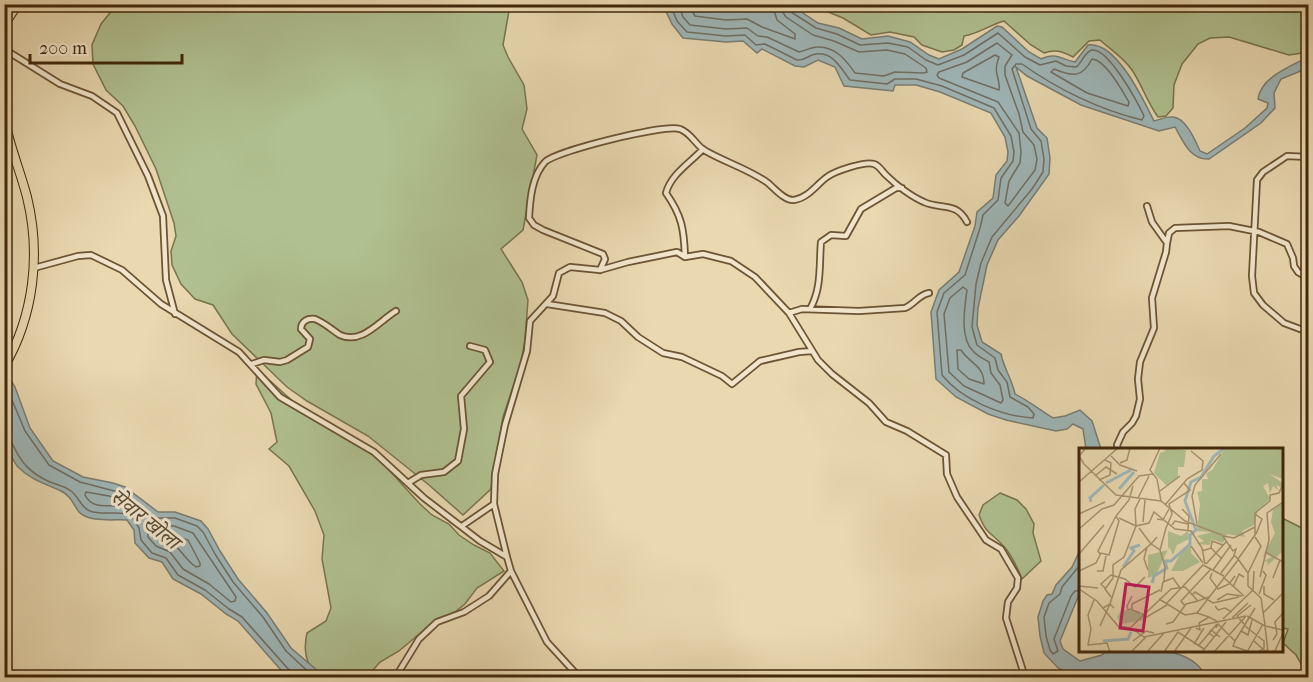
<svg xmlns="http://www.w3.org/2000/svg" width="1313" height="682" font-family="'IM FELL French Canon','Noto Serif Devanagari',serif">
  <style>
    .green { fill: #b0c090; stroke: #78744e; stroke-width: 1.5 }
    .water { fill: #9eb6b8; stroke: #797d73; stroke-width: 1.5 }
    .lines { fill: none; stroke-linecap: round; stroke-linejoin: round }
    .shore { stroke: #706e62; stroke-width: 1.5 }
    .minor-casing { stroke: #6b5334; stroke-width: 8 }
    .primary-casing { stroke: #41270b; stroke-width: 10 }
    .minor { stroke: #f1e6cc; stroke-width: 4.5 }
    .primary { stroke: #e9d8b0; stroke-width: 8 }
    .labels { text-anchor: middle; stroke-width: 6; stroke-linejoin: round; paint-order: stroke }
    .water-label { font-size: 21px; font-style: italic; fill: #584b36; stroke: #f1e6cc }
    .inset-river { fill: none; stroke: #9eb6b8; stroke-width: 3 }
    .inset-road { fill: none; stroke: #a6916e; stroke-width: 1.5 }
    .view { fill: #c2185b; fill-opacity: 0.15; stroke: #c2185b; stroke-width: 3 }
    .inset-edge { fill: none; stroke: #41270b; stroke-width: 3 }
  </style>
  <rect width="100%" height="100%" fill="#e9d8b0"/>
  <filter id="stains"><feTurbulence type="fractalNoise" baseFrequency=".00333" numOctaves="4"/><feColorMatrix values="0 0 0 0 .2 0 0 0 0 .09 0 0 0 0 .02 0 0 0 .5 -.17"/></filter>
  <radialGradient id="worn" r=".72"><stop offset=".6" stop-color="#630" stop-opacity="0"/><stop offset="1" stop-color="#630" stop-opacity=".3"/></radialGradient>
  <path class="green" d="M 127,5 L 510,5 L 503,45 L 508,57 L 524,85 L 527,109 L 522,129 L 537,155 L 523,230 L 501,249 L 522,282 L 528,300 L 525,340 L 521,363 L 503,417 L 491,489 L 463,515 L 429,485 L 368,436 L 307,401 L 287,387 L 232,334 L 213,305 L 195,299 L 181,284 L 172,265 L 171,251 L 176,236 L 174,223 L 156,169 L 135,126 L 123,106 L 106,90 L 93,64 L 92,45 L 101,24 L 114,8 Z
    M 811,5 L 1308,5 L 1308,52 L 1289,55 L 1229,37 L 1210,38 L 1198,44 L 1182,64 L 1174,85 L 1173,108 L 1166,116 L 1158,117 C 1147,102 1142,85 1132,70 C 1124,58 1111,50 1100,40 L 1089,41 L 1073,57 C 1062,51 1055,49 1044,53 L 1031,45 L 1004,21 C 990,25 978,34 964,36 L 962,45 L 954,50 L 942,52 L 922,45 L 914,37 L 890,32 L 871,35 L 843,18 Z
    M 257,369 L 298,406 L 378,458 L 420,504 L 432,515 L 449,524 L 459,535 L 474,545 L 490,553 L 504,571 L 477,588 L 465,604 L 455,612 L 436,620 L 399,651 L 380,662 L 367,677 L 315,677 C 306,660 303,651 307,633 L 326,621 L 331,608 L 322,559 L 324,535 L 315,511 L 289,466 L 269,449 L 277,442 L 271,413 L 256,384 Z
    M 1000,493 L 1017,500 L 1026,509 L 1034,524 L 1033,533 L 1041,561 L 1022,579 C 1018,569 1013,558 1006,549 C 994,533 987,537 979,515 L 983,505 Z
    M 1282,518 L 1308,531 L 1308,671 L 1303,667 L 1296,655 L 1283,643 L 1288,629 L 1282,628 Z"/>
  <path class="water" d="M 663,5 L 791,5 L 818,23 L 839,28 L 862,39 L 888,36 L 910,42 L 929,55 L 939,59 L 962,49 L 997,26 L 1002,27 L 1029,52 L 1041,59 C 1055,52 1061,59 1075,62 L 1088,45 C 1116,41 1143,99 1154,121 C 1159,120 1167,116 1173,117 C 1186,118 1195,140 1200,151 L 1207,154 L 1245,128 L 1267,108 L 1268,103 L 1258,99 C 1261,77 1291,66 1308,57 L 1308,68 L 1281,79 L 1274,93 L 1275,108 L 1261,123 L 1209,159 C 1190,160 1183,141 1175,127 L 1159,131 L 1081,105 L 1027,76 L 1016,67 L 1037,128 L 1047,138 L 1050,158 L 1049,174 L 1019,216 L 998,240 L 987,265 L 978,308 L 977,325 L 982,342 L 1001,354 C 1004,369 1012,379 1015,394 C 1029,401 1040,410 1053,418 L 1065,416 L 1080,410 L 1092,421 L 1101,449 L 1086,449 L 1083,429 L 1073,424 L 1067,429 L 1056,431 L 1006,420 L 988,414 L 956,397 L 936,379 L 931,312 L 939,290 L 959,272 L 975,226 L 977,212 L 993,198 L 996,175 L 1007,161 L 1008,152 L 1005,137 L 991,113 L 940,92 L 916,85 L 895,85 L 893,91 L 844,86 L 835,67 L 818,60 L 804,67 L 795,66 L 762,49 L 757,53 L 743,41 L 726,42 L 683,38 L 672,24 Z
    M 4,369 L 15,387 L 30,428 L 53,461 L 83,477 L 113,483 L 125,487 L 158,512 L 175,512 L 201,521 L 208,529 L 220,551 L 238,579 L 267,613 L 291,648 L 325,677 L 287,677 L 238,621 L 226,614 L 201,594 L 173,579 L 162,562 L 149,558 L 135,543 L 134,530 L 127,520 C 114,519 89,523 79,512 C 73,504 71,496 61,491 C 46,484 31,480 18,467 C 0,446 5,397 4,369 Z
    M 1080,550 L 1080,592 L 1060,641 L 1063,649 L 1080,661 L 1102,655 L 1106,651 C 1138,650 1190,643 1206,677 L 1149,678 L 1144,675 L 1075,677 L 1058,668 L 1044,653 L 1040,636 L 1038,617 L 1043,601 L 1047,595 L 1052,594 L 1056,585 L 1072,567 Z"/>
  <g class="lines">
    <path class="shore" d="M 670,4 L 677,21 L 687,32 L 726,36 L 745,35 L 756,45 L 765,44 L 797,60 C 805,61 808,55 816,54 C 834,52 841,69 850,80 L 887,84 L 895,79 L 916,79 L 942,86 L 994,108 L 1011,136 L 1014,152 L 1013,161 L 1001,178 L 998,200 L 983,215 L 980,228 L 965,275 L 944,293 L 937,312 L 942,375 C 962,400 1001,416 1033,418 L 1034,414 L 1028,407 L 1010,397 L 1007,382 L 998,370 L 995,358 L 977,345 L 972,327 L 976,284 L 981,263 L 992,237 L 1032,189 L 1043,172 L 1044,159 L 1041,141 L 1031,129 L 1012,69 L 1016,64 L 1022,64 C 1057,89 1100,110 1142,120 L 1144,116 C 1138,103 1108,47 1092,50 C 1085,51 1082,63 1076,67 L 1066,66 L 1056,61 L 1040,65 L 1025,57 L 998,33 L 964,55 L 938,65 L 926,60 L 908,47 L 888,43 L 860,45 L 837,34 L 816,28 L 791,12 L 789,4
      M 678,4 L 683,17 L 690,25 L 726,29 L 747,28 L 758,36 L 767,37 L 799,52 C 805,51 811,47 817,47 C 835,46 846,60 855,73 L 884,76 L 895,72 L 924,73 L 927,72 L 926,68 L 905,54 L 887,50 L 859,52 L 834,41 L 813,35 L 786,17 L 782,11 L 781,4
      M 688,4 L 695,16 L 726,20 L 747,19 L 762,27 L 795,39 L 795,34 L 777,20 L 772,4
      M 997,43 L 1012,55 L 1005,66 L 1005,75 L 1019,114 L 1023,132 L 1034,145 L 1037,159 L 1035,170 L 1008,206 L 1005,203 L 1009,181 L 1020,163 L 1021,152 L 1019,133 L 998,102 L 939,78 L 937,75 L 939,72 L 967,62 Z
      M 995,55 L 999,57 C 992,75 1001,77 999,90 L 962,77 L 963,73 Z
      M 1092,59 C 1106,60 1122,91 1129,102 L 1128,106 L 1087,93 L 1051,72 L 1054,69 C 1073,77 1082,78 1092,59 Z
      M 963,287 L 967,290 C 965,306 959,337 973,351 C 977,356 984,359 989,362 L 991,373 L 1000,385 L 1003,400 L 1001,403 L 964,386 L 949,372 L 944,314 L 950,298 Z
      M 957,350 L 961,350 C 970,364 984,365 984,384 L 969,379 L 958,369 Z
      M 4,381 L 25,431 L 49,465 L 80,482 L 122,493 L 156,518 L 175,518 L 197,526 L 203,532 L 215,554 L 233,582 L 263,617 L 286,651 L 315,678
      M 4,441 L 12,443 C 21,463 30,473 50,482 C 58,485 65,486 71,491 C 79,497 81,508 90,511 C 103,516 118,510 131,515 L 139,528 L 141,540 L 152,553 L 166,558 L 178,575 L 205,590 L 229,609 L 242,617 L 290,671 L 291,678
      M 86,492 L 109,496 L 119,499 L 121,504 L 118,506 C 105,505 92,509 85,495 Z
      M 148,524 L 174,526 L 193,533 L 236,597 L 235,601 L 231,602 L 209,584 L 183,569 L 170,552 L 156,546 L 148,537 Z
      M 169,535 L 188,540 L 200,563 L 200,566 L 196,567 C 184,559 180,546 167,540 Z
      M 1080,565 L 1062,587 L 1060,594 L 1049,603 L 1044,617 L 1046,636 L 1050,650 L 1053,654 L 1058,651 L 1054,639 L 1071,596 L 1075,591 L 1080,590"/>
    <g class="minor-casing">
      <path id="minor" d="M 4,49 L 60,84 L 92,96 L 117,113 L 148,176 L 163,216 L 166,280 L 175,314
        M 1308,157 L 1287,156 L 1263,172 L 1257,180 L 1252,276 L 1254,293 L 1263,305 L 1284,323 L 1308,332
        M 1167,243 L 1169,233 L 1175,228 L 1229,226 L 1259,232 L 1287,244 L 1293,258 L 1294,266 L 1298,272 L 1308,278
        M 685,257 C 684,229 682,216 666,193 C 671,174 690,163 703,149
        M 34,268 L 78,256 L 91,255 L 122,270 L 161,304 L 239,352 L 280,397 L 374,452 L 424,498 L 480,541 L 507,557 L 511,571 L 547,642 L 580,678
        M 600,270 L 605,259 L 603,254 L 543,230 L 534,225 L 529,218 C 530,199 532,176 545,162 C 556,151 664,124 680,129 C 691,133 695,144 704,150 C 724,162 749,169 768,183 C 775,189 785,201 794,200 C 808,198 817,184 827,177 C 835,171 865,161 874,164 C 880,166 882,172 887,176 C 896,185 912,197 924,202 C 941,210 956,201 967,222
        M 547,304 L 605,313 L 621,321 L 638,337 L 663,353 L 682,357 L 722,376 L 732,384 L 760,361 L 799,352 L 812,351
        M 810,309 C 822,288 819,265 821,242 L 831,235 L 846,236 L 861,209 L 896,188 L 902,188
        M 789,313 L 802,309 L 859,311 L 905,308 C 915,304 918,295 929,293
        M 252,364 L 264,360 L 280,362 L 287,360 L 308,347 L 310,339 L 301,329 C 301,321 308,318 315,319 C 325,323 332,330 340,335 C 362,345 379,321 396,311
        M 1118,450 L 1117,445 L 1123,432 L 1132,423 L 1136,416 L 1140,399 L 1138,379 L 1140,362 L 1154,328 L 1152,298 L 1166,252 L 1167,243 L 1152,222 L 1147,206
        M 408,483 L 421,475 L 444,472 L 458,461 L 464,429 L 461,396 L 490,362 L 485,350 L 470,346
        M 462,526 L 494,504
        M 507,557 L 494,504 L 495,474 L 505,425 L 527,351 L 530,321 L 553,296 L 559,273 L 570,267 L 600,270 L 628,262 L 677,252 L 685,257 L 703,254 L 731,261 L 755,277 L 789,313 L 818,360 L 832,374 L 869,403 L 886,422 L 907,431 L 946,455 L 947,474 L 957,497 L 986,540 L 1001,549 L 1018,578 L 1017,588 L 1008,602 L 1006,618 L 1023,671 L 1028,678
        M 395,678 L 419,639 L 437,622 L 464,612 L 489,596 L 511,571"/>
    </g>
    <g class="primary-casing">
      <path id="primary" d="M 4,25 L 18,4
        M 4,117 C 9,145 20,170 27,197 C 41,254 34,316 4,367"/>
    </g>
    <use href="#minor" class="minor"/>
    <use href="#primary" class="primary"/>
  </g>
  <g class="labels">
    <g class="water-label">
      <text transform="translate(145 519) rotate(39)" y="7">सेवार खोला</text>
    </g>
  </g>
  <g transform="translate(1079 448)">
    <rect width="204" height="204" fill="#e9d8b0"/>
    <path d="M 82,0 L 107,2 L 105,19 L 99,19 L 99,30 L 88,38 L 75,25 L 81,5 L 87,3 ZM 146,0 L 204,0 L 204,31 L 190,26 L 204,35 L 202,39 L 197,37 L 200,43 L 194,38 L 191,45 L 189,35 L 184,38 L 191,51 L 179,62 L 175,77 L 163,83 L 166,89 L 148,86 L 144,95 L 132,91 L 131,97 L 117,96 L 125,93 L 118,88 L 133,84 L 118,83 L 121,56 L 118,44 L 123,43 L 123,31 L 129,31 L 127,26 L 134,21 ZM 204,54 L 204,103 L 188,118 L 189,114 L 185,113 L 193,109 L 189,105 L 183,110 L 196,85 L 192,74 L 194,62 ZM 89,83 L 102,88 L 109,83 L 110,91 L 98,97 L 94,107 L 90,99 L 77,127 L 69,130 L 69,107 L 89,102 ZM 112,98 L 112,105 L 121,114 L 104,123 L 92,123 L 104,101 ZM 49,162 L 63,165 L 66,172 L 42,176 L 38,169 L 42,163 Z" fill="#b0c090"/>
    <path class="inset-river" d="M 27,35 L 52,22M 40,41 L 55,24M 12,54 L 11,50 L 25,37M 44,119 L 55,103 L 52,100 L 61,97M 73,135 L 75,128 L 88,120 L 86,113 L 92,113 L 111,96 L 111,87 L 117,82 L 106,53 L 112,34 L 122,29 L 135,8 L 146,0M 24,193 L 49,191 L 52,184"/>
    <path class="inset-road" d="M 7,0 L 0,8 L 5,16 L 37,47 L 82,53 L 106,73 L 143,87 L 154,103 L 157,101 L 155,107 L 159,111M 81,0 L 71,22 L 78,31 L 82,53M 32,8 L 41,17 L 58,23M 41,15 L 48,12 L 51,0M 16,28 L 27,19 L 38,26M 20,32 L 31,27 L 32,15 L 26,12M 0,34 L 39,0M 81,43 L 101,28M 59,50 L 70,28M 86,57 L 108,31 L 123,22 L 124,13 L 112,3M 103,61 L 110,68 L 109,82M 0,66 L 26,54M 176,66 L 183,71 L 177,86M 40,70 L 57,78M 78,71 L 84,72 L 90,61M 64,74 L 66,52M 118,76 L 113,48 L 116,37 L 142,6M 93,77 L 96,73 L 109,76M 57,78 L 56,61 L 61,51M 60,80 L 72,96 L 78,89M 87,80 L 93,66 L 90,56 L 111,42 L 105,35M 0,81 L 23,61 L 35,57 L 60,28 L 74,26M 144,88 L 155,90 L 176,79M 112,98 L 124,115M 68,99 L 65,111 L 69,122M 132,100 L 133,93 L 144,97M 81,102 L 87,80M 123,103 L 132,100 L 142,110M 186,104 L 204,114M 0,106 L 25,77M 21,106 L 19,103 L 37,68M 127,116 L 147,94M 134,122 L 152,97M 0,123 L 17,115 L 22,105 L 30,107 L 40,73 L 37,68 L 50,52 L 54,38M 18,123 L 24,123 L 27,108M 133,125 L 131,130 L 139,141 L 150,136 L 156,128M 142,125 L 155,108M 169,125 L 182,98 L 176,89M 144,129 L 165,148M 181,129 L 190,92 L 188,65 L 204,54M 194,130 L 201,112M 0,138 L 19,140M 185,138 L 185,146 L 195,152M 154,139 L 160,126 L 165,129M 26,140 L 22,136 L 32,127 L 46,131 L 56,139 L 66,129M 0,141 L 18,153 L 39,178 L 52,180 L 65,189 L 167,168M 82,144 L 84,134 L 94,130 L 101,140M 180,146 L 187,127 L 184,123M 113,147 L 116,144 L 134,155 L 160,149M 32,149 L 26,141 L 34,130 L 34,117 L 45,109 L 57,78 L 70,75 L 75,64 L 96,81 L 112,83 L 123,100 L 126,116M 80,151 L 106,167 L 118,165 L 130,169M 15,152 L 9,167 L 12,181 L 9,197 L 28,195 L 31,204M 138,152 L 148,146 L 163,148M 87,156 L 124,117 L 145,128M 106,158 L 102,153 L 132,121M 136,158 L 139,162 L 146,160 L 153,164M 24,160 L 31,156 L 42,122 L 72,96 L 81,102 L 86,119 L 85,133M 52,161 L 49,162 L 48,158 L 53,148M 61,165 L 53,162 L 53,156 L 81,142M 63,165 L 66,170 L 88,157M 118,165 L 159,112M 184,165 L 204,145M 168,168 L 186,178M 153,170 L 169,155M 144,171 L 174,142 L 175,123M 87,176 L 94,174 L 107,156 L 119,153M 165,176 L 158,168 L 172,157M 186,177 L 182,150 L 169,138 L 169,125 L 159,111 L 176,87 L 176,65 L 191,53 L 191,47 L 200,45 L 204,36M 21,178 L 31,156 L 35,160M 166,178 L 185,193 L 185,200 L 179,204M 186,178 L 189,204M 186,178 L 204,182M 51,180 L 92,141 L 106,139 L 119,153 L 130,149M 117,180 L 121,182 L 120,175 L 130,169 L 139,174M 137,180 L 139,176 L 156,193 L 176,160M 162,183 L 169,187 L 173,172M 135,189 L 130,185 L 132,182 L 141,189M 194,192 L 198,186 L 196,174 L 204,165M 54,193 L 67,183 L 75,185M 156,193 L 154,198 L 168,203M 175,193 L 186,203 L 189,201M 115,196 L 125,180M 120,197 L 138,176M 52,204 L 67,189M 68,204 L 85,185M 85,204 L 99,184 L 125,201M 95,204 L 112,180M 123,204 L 147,174M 135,204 L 167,168M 168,204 L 184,176M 189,204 L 196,203 L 204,185"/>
    <path class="view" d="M 47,136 L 70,139 L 64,183 L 41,180 Z"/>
    <rect width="204" height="204" class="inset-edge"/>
  </g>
  <rect width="1313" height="682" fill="none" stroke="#e9d8b0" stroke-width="24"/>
  <rect x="6" y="6" width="1301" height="670" fill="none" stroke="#41270b" stroke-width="3"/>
  <rect x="12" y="12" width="1289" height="658" fill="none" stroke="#41270b" stroke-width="1.5"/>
  <path d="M30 54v9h152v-9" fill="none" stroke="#41270b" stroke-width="3"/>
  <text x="39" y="54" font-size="18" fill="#41270b" stroke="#f1e6cc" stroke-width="4.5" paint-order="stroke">200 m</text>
  <rect width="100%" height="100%" filter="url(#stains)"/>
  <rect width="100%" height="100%" fill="url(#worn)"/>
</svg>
